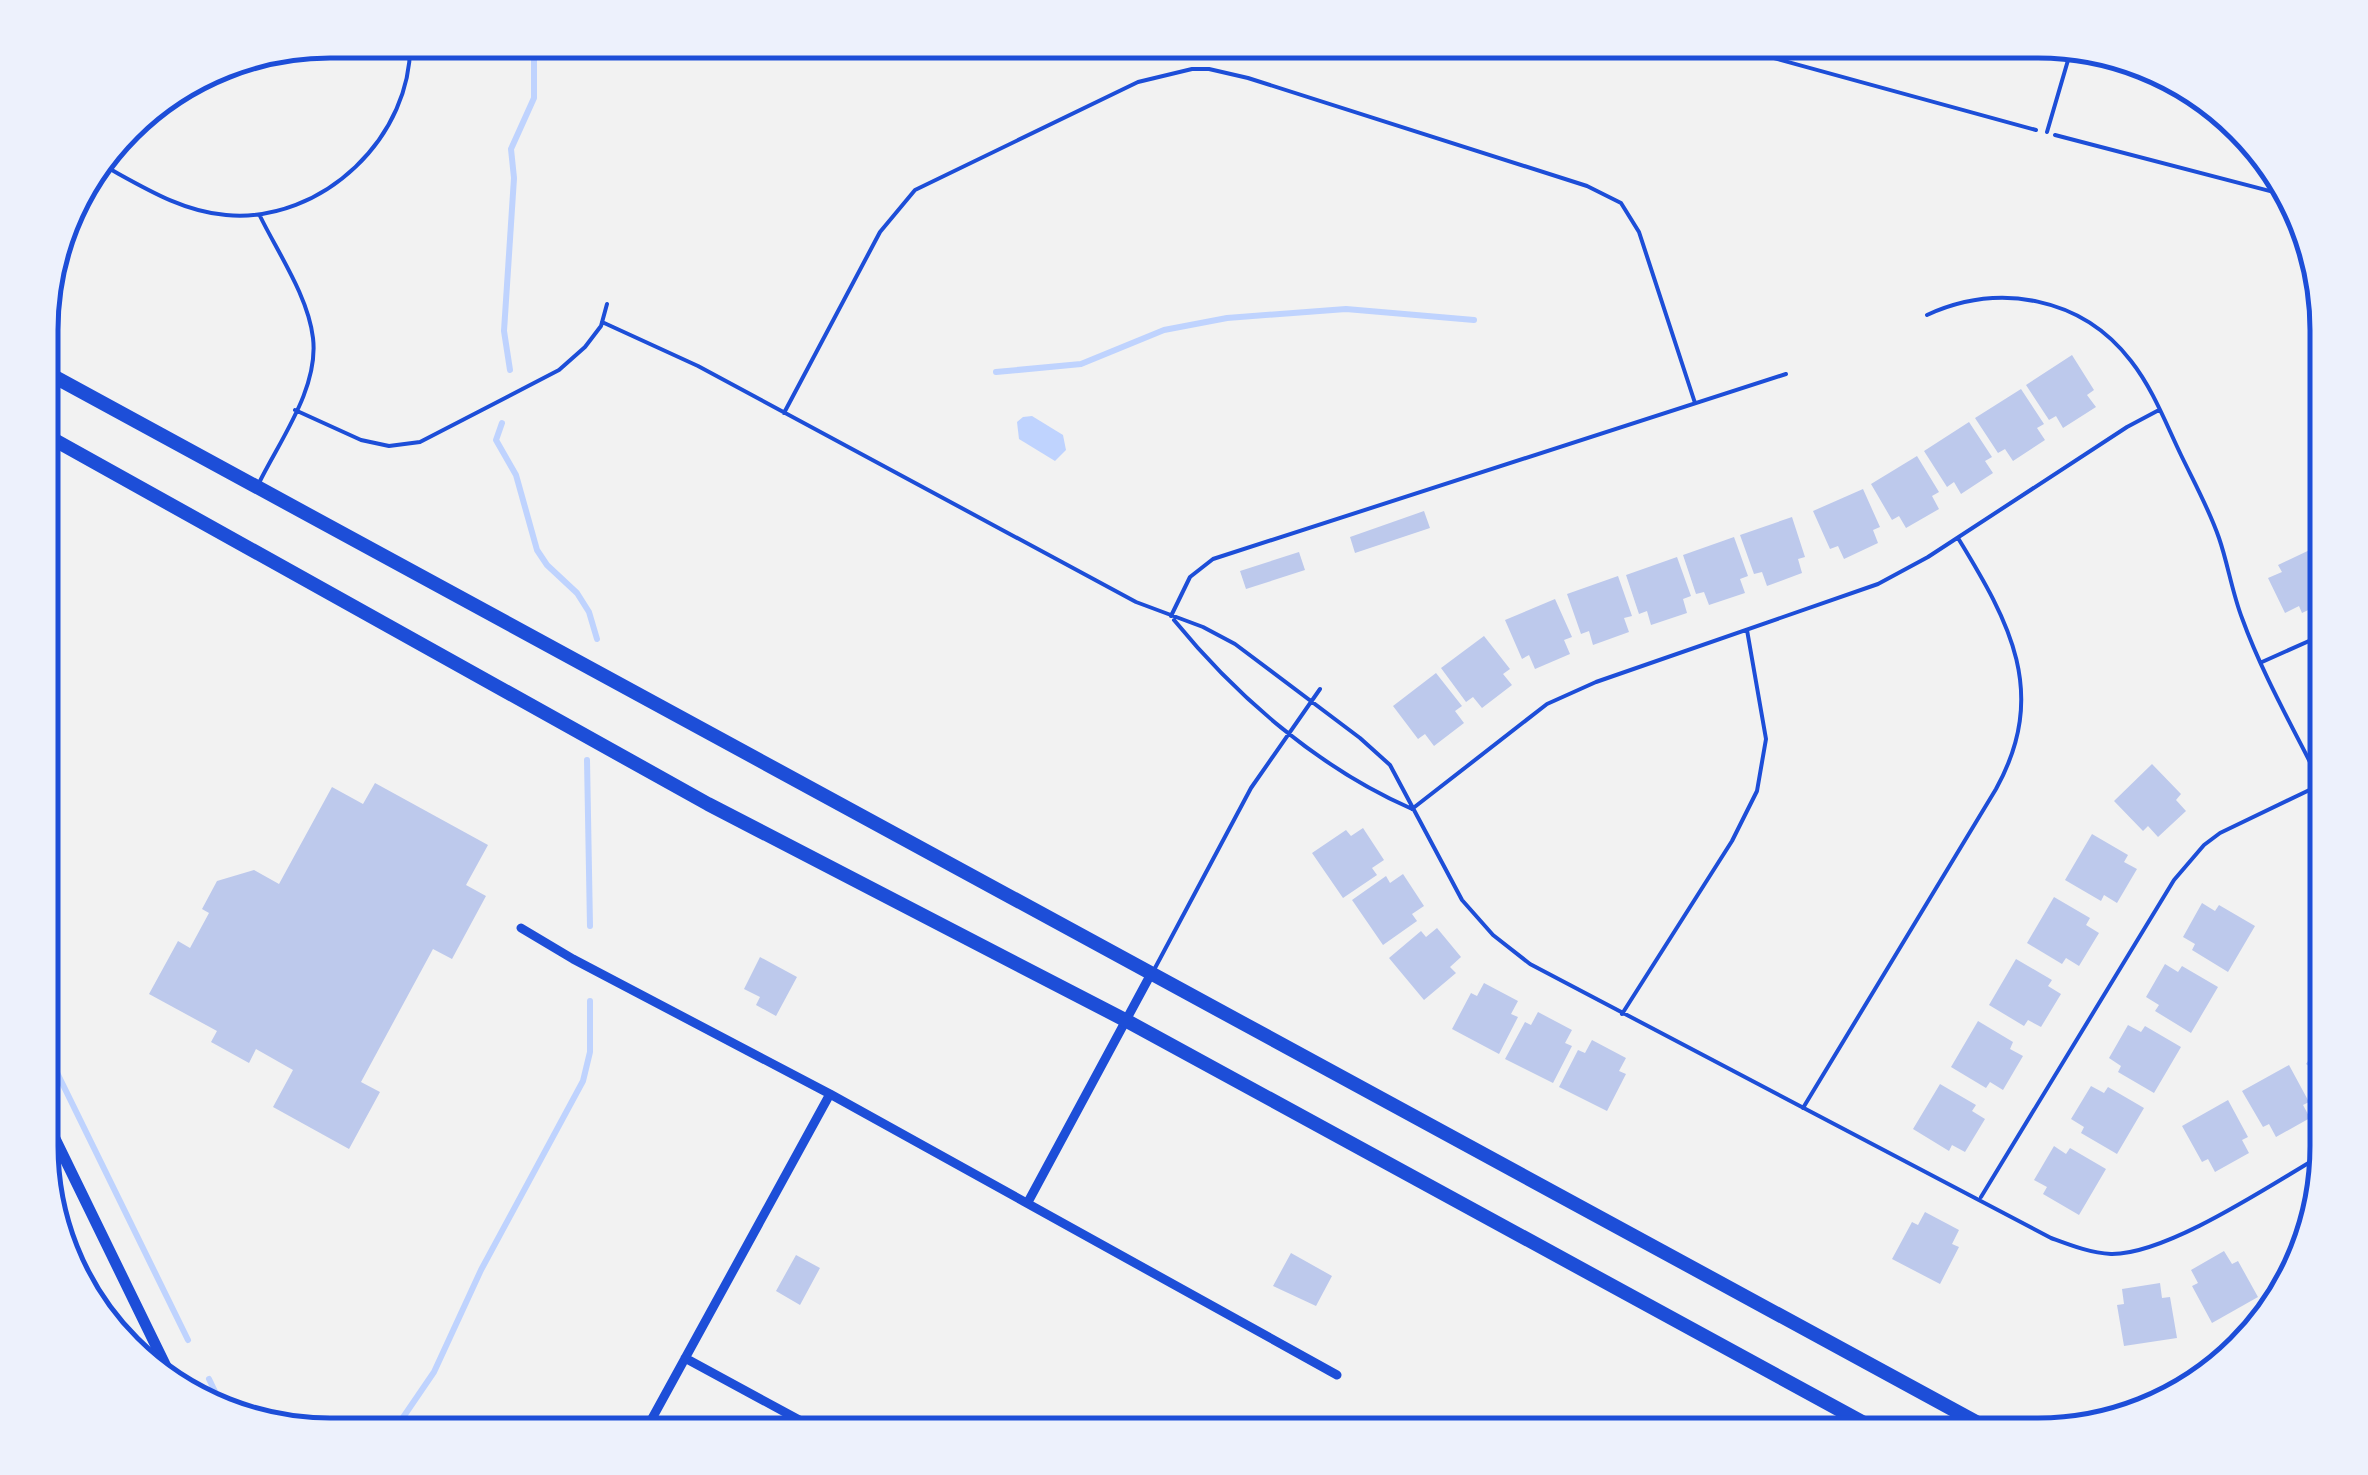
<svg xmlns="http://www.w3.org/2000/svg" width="2368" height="1475" font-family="Roboto,sans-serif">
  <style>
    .water { fill: #bfd3fe }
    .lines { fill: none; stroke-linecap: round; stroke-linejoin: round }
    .stream { stroke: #bfd3fe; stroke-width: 6 }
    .building { fill: #bdc9ec }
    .path { stroke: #1d4ed8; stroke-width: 4 }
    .service { stroke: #1d4ed8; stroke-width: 4 }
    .minor { stroke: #1d4ed8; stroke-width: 9 }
    .tertiary { stroke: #1d4ed8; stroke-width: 11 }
    .primary { stroke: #1d4ed8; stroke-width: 14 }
    .rim { fill: none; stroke: #1d4ed8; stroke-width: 5 }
  </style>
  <rect width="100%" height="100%" fill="#f2f2f2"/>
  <path class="water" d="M 1032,416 L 1063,435 L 1066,450 L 1055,461 L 1019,439 L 1017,422 L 1023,417 Z"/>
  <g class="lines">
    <path class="stream" d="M 510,370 L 504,331 L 514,178 L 511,149 L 534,98 L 534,40
      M 996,372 L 1081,364 L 1164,330 L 1227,318 L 1346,309 L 1474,320
      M 502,423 L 496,440 L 516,475 L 537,550 L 547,565 L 577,593 L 589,612 L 597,639
      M 587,760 L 590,926
      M 42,1042 L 188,1340
      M 209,1379 L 220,1402
      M 391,1435 L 434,1372 L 481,1270 L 583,1081 L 590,1052 L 590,1001"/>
  </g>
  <path class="building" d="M 2072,355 L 2094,390 L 2087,395 L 2096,407 L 2063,428 L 2056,416 L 2049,420 L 2026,385 Z
    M 2021,389 L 2044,424 L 2037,428 L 2045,440 L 2013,461 L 2005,449 L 1998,453 L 1975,418 Z
    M 1969,422 L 1992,457 L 1985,461 L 1993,473 L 1961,494 L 1954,482 L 1947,487 L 1924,451 Z
    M 1917,456 L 1939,492 L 1932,496 L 1939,509 L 1906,528 L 1899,516 L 1892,520 L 1871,484 Z
    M 1863,489 L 1880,527 L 1873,530 L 1878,543 L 1844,559 L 1838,546 L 1830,549 L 1813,511 Z
    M 1424,511 L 1430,528 L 1355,553 L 1350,537 Z
    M 1792,517 L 1805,557 L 1798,559 L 1802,573 L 1767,586 L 1762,572 L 1754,574 L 1740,535 Z
    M 1734,537 L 1748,576 L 1740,579 L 1745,593 L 1709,605 L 1704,592 L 1696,594 L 1683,555 Z
    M 2316,547 L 2327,571 L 2327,601 L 2302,613 L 2299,606 L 2285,613 L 2268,578 L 2282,572 L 2278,565 Z
    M 1299,552 L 1305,570 L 1246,589 L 1240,571 Z
    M 1677,557 L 1691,596 L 1683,599 L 1687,613 L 1651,625 L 1647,611 L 1639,614 L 1626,575 Z
    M 1618,576 L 1632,616 L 1624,618 L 1629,632 L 1593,645 L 1589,631 L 1581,634 L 1567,594 Z
    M 1555,599 L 1572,637 L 1564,640 L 1570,654 L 1535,669 L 1529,655 L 1522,659 L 1505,620 Z
    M 1484,636 L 1510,669 L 1503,674 L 1512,685 L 1482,708 L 1473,697 L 1466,702 L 1441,668 Z
    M 1436,673 L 1462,706 L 1455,711 L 1464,723 L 1434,746 L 1425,734 L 1418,739 L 1393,706 Z
    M 2327,673 L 2327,707 L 2314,679 Z
    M 2152,764 L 2181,794 L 2176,800 L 2186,811 L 2158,837 L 2148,826 L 2143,831 L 2114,801 Z
    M 375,783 L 488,845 L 466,885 L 486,896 L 452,959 L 433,949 L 361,1082 L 380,1092 L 349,1149 L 273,1107 L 293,1070 L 256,1049 L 249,1063 L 211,1042 L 217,1031 L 149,994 L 178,941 L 190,948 L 209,913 L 202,909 L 217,881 L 254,870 L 279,884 L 332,787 L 363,804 Z
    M 1363,828 L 1384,860 L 1372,868 L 1377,875 L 1343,898 L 1312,853 L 1346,830 L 1351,836 Z
    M 2092,834 L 2128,855 L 2124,862 L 2137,869 L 2117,903 L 2104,895 L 2101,901 L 2065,880 Z
    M 1403,874 L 1424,906 L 1412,914 L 1417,921 L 1383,945 L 1352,900 L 1386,876 L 1390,883 Z
    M 2054,897 L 2090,918 L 2086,925 L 2099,933 L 2079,966 L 2066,958 L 2062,964 L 2027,943 Z
    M 2202,903 L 2215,911 L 2219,905 L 2255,926 L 2228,972 L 2192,950 L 2195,944 L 2183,937 Z
    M 1437,928 L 1461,957 L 1450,967 L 1456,973 L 1424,1000 L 1389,958 L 1421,931 L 1426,937 Z
    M 760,957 L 797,977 L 776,1016 L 756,1005 L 760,997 L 744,989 Z
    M 2016,959 L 2052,980 L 2048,986 L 2061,994 L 2041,1027 L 2028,1020 L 2024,1026 L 1989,1005 Z
    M 2165,964 L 2178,972 L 2182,966 L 2218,987 L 2191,1033 L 2155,1011 L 2159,1005 L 2146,997 Z
    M 1484,983 L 1518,1001 L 1511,1014 L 1518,1017 L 1499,1054 L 1452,1029 L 1471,993 L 1477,996 Z
    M 1538,1012 L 1572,1030 L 1565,1043 L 1572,1046 L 1553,1083 L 1505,1059 L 1525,1022 L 1531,1025 Z
    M 1978,1021 L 2013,1042 L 2010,1049 L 2023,1056 L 2003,1090 L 1990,1082 L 1986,1088 L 1951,1067 Z
    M 2128,1025 L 2141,1032 L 2145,1026 L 2181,1047 L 2154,1093 L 2118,1072 L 2121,1066 L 2109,1058 Z
    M 2327,1033 L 2327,1079 L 2306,1064 Z
    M 1592,1040 L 1626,1058 L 1619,1071 L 1626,1074 L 1607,1111 L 1559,1087 L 1578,1050 L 1585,1053 Z
    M 2289,1065 L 2309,1102 L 2303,1105 L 2310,1118 L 2276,1137 L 2269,1124 L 2263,1127 L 2242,1091 Z
    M 1940,1084 L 1976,1105 L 1972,1111 L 1985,1119 L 1965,1152 L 1952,1145 L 1949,1151 L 1913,1129 Z
    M 2091,1086 L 2104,1093 L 2108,1087 L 2144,1108 L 2117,1154 L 2081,1133 L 2084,1127 L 2071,1119 Z
    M 2228,1100 L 2248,1137 L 2242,1140 L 2249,1153 L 2215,1172 L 2208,1159 L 2202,1162 L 2182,1126 Z
    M 2054,1146 L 2066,1154 L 2070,1148 L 2106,1169 L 2079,1215 L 2043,1194 L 2047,1187 L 2034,1180 Z
    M 1925,1212 L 1959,1230 L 1952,1244 L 1959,1247 L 1940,1284 L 1892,1259 L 1912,1222 L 1918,1225 Z
    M 2224,1251 L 2232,1264 L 2238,1261 L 2258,1297 L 2212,1323 L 2192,1286 L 2198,1283 L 2191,1270 Z
    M 1291,1253 L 1332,1276 L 1316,1306 L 1273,1286 Z
    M 796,1255 L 820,1268 L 800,1305 L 776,1291 Z
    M 2160,1283 L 2162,1298 L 2170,1297 L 2177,1338 L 2124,1346 L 2117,1305 L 2124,1304 L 2122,1289 Z"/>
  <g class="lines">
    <path class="path" d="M 1708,40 L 2036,130
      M 2055,135 L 2293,197"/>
    <path class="service" d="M 2047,132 L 2071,50
      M 99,163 C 140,185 179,211 226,215 C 322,224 414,136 410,40
      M 1927,315 C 1999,282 2082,297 2131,361 C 2153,389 2166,424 2181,455 C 2194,482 2209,509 2219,538 C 2228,564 2232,592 2242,618 C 2264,679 2299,738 2327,796
      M 602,322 L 698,366 L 1136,602 L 1203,627 L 1235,644 L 1360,738 L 1390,765 L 1462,900 L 1493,935 L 1530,964 L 2051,1238 C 2070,1245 2090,1253 2111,1254 C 2168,1255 2275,1182 2327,1152
      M 295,410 L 361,440 L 389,446 L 420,442 L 559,370 L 585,347 L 601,326 L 607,304
      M 784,413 L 880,232 L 915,190 L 1138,82 L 1192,69 L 1209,69 L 1248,78 L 1587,186 L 1621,203 L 1639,232 L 1695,403
      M 259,483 C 280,440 319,388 313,338 C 308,296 278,253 260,216
      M 1171,616 L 1190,577 L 1213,559 L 1786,374
      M 1174,620 C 1237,697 1319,768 1410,808
      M 2262,662 L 2327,633
      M 1412,809 L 1547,704 L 1596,682 L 1878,584 L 1928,557 L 2127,427 L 2159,410
      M 1155,968 L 1251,788 L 1320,689
      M 1622,1014 L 1732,841 L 1757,791 L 1766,739 L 1747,630
      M 1803,1108 L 1996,789 C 2049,693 2010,623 1958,538
      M 1981,1197 L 2174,880 L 2204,845 L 2220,833 L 2322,784"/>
    <path class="minor" d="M 521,928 L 573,959 L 830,1094 L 1337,1375
      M 1028,1202 L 1152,972
      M 685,1358 L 827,1435
      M 643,1435 L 830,1094"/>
    <path class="tertiary" d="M 42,1112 L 177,1389"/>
    <path class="primary" d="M 42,370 L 1998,1434
      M 42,433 L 708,804 L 1127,1021 L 1884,1434"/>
  </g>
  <path d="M0 0H2368V1475H0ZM330 58H2038A272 272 0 0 1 2310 330V1146A272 272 0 0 1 2038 1418H330A272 272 0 0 1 58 1146V330A272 272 0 0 1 330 58Z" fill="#edf1fc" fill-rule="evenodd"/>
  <path class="rim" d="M330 58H2038A272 272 0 0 1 2310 330V1146A272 272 0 0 1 2038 1418H330A272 272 0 0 1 58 1146V330A272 272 0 0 1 330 58Z"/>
</svg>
